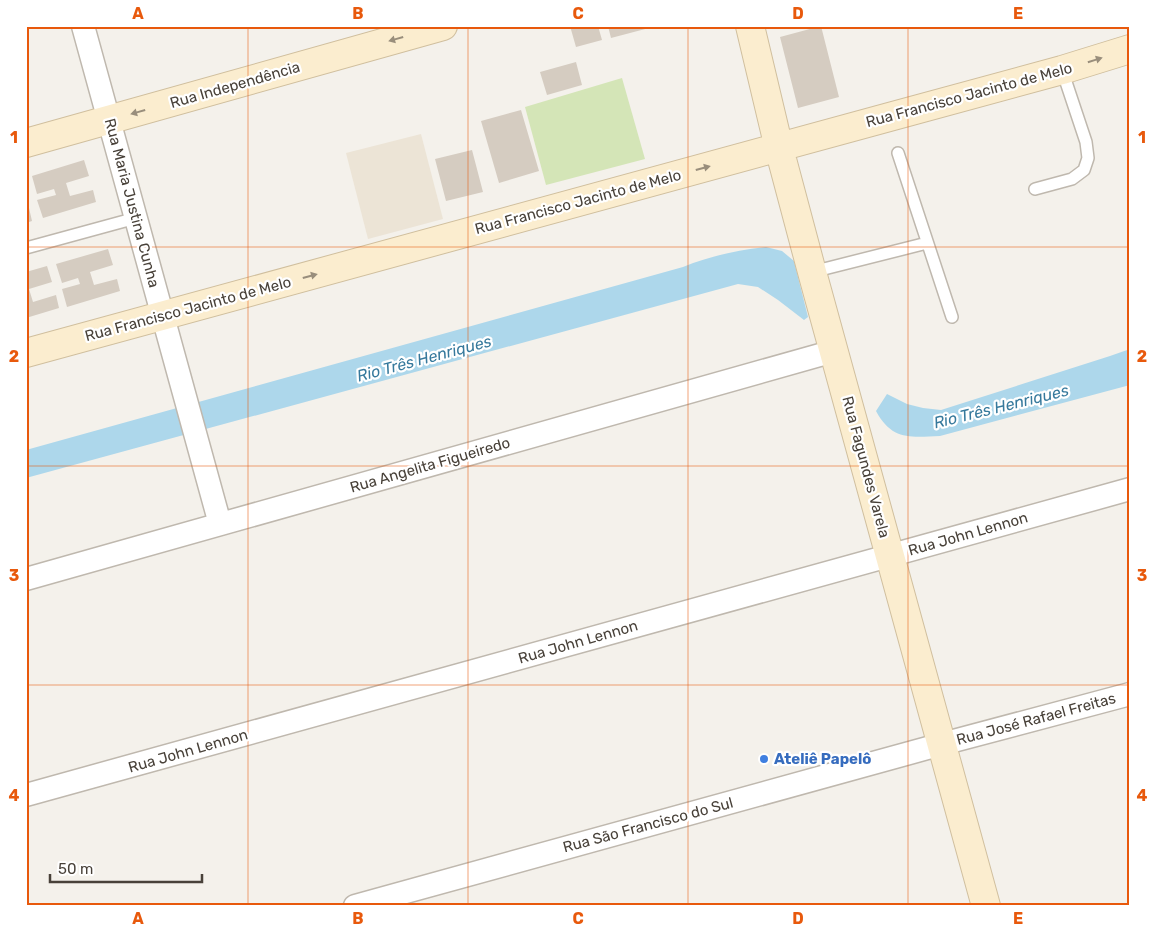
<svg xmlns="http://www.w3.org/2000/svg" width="1156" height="932" font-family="Rubik,sans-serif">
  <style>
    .education { fill: #ece4d6 }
    .green { fill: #d4e5b7 }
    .water { fill: #add7eb }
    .building { fill: #d5ccc1 }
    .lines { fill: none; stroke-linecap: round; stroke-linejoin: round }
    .lane-casing { stroke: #bfb8ae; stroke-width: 14 }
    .street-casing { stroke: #bfb8ae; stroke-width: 25 }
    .secondary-casing { stroke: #d0bf9e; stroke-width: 30 }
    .lane { stroke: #fff; stroke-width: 11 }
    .street { stroke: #fff; stroke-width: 22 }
    .secondary { stroke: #fbedcf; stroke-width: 28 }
    .oneway { fill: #998e7c }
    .grid { fill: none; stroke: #e8590c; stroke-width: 1; stroke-opacity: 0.55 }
    .shop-dot { fill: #3f7fe0; stroke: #fff; stroke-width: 2 }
    .labels { text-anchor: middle; stroke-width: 4.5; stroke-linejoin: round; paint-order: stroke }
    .street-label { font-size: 15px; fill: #484139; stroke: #fff }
    .shop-label { font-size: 15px; font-weight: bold; fill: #366cbe; stroke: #fff; text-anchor: start }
    .water-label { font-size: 16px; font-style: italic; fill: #36799c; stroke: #fff }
    .neatline { fill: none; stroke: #e8590c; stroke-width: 2 }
    .grid-label { font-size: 16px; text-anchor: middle; font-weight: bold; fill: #e8590c }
  </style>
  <rect width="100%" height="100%" fill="#f4f1eb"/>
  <path class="education" d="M 421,134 L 443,219 L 368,239 L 346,153 Z"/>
  <path class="green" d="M 622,78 L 645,159 L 546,185 L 525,107 Z"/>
  <path class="water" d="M 766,247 L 782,251 L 794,261 L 808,317 L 804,320 L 778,300 L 758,287 L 738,284 L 26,478 L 26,450 L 683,267 C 710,256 737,250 766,247 Z
    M 1130,349 L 1130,385 L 940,436 C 911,437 892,441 876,411 L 887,394 L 907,404 L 923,408 L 941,410 L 1110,356 Z"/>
  <path class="building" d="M 570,26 L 598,26 L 602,40 L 576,47 Z
    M 608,26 L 649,26 L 649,28 L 611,38 Z
    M 821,26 L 839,97 L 798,108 L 780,37 Z
    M 576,62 L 582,85 L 547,95 L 540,72 Z
    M 521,110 L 539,171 L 499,183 L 481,121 Z
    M 472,150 L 483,192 L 446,201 L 435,159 Z
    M 84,160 L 89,176 L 66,183 L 70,196 L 93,190 L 96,202 L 43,218 L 37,200 L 56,195 L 54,189 L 37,194 L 32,176 Z
    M 29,208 L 32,221 L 26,223 L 26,209 Z
    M 108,249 L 113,265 L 90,272 L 94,285 L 117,279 L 120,291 L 67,307 L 62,289 L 80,284 L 78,278 L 62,283 L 56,264 Z
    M 47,266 L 52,282 L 29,289 L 33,302 L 56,295 L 59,308 L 26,318 L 26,272 Z"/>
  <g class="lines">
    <g class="lane-casing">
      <path id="lane" d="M 898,153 L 952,317
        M 1035,189 L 1072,179 L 1084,170 L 1088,158 L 1086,142 L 1062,70
        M 26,248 L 136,218
        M 812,272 L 927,243"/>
    </g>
    <g class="street-casing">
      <path id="street" d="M 83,26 L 220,524
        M 26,579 L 834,351
        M 26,795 L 1130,489
        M 355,906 L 942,744 L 1130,694"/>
    </g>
    <g class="secondary-casing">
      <path id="secondary" d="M 750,26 L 779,148 L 812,272 L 986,906
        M 26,143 L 443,26
        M 26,353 L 893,116 L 1062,70 L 1130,49"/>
    </g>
    <use href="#lane" class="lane"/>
    <use href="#street" class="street"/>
    <use href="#secondary" class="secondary"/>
  </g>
  <defs><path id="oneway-solid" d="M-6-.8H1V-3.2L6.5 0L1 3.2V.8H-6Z" transform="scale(1.25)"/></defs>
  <g class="oneway">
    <use href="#oneway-solid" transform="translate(396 39) rotate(164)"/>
    <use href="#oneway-solid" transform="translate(1095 60) rotate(-17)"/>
    <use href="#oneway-solid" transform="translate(138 112) rotate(164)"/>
    <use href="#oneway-solid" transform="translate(703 168) rotate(-15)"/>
    <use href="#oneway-solid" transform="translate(310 276) rotate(-15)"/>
  </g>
  <path class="grid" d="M 248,26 L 248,906M 468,26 L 468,906M 688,26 L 688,906M 908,26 L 908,906M 26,247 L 1130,247M 26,466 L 1130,466M 26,685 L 1130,685"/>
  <circle class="shop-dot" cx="764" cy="759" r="5"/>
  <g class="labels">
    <g class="street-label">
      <text transform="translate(235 85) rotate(-16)" y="5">Rua Independência</text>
      <text transform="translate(969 95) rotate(-15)" y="5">Rua Francisco Jacinto de Melo</text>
      <text transform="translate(578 202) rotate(-15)" y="5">Rua Francisco Jacinto de Melo</text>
      <text transform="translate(132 203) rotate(75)" y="5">Rua Maria Justina Cunha</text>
      <text transform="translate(188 309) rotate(-15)" y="5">Rua Francisco Jacinto de Melo</text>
      <text transform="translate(430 465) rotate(-16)" y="5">Rua Angelita Figueiredo</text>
      <text transform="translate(866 467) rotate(75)" y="5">Rua Fagundes Varela</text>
      <text transform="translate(968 534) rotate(-16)" y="5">Rua John Lennon</text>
      <text transform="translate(578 642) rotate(-16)" y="5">Rua John Lennon</text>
      <text transform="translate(1036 719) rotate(-15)" y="5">Rua José Rafael Freitas</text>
      <text transform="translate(188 751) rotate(-16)" y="5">Rua John Lennon</text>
      <text transform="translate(648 825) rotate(-15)" y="5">Rua São Francisco do Sul</text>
    </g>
    <g class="shop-label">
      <text x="774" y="764">Ateliê Papelô</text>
    </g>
    <g class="water-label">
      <text transform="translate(424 358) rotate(-15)" y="6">Rio Três Henriques</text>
      <text transform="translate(1001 406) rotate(-14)" y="6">Rio Três Henriques</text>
    </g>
  </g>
  <rect width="1156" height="932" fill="none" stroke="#ffffff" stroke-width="55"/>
  <path d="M50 874v8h152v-8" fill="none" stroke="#484139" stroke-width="2.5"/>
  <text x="58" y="874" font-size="15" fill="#484139" stroke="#ffffff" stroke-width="4" paint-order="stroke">50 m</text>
  <rect x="28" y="28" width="1100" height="876" class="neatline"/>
  <g class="grid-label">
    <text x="138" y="19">A</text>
    <text x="358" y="19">B</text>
    <text x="578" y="19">C</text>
    <text x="798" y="19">D</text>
    <text x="1018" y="19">E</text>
    <text x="14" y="143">1</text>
    <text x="1142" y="143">1</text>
    <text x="14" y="362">2</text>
    <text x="1142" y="362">2</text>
    <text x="14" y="581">3</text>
    <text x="1142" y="581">3</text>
    <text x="14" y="801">4</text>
    <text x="1142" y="801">4</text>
    <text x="138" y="924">A</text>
    <text x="358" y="924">B</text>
    <text x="578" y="924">C</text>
    <text x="798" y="924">D</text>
    <text x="1018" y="924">E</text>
  </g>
</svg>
